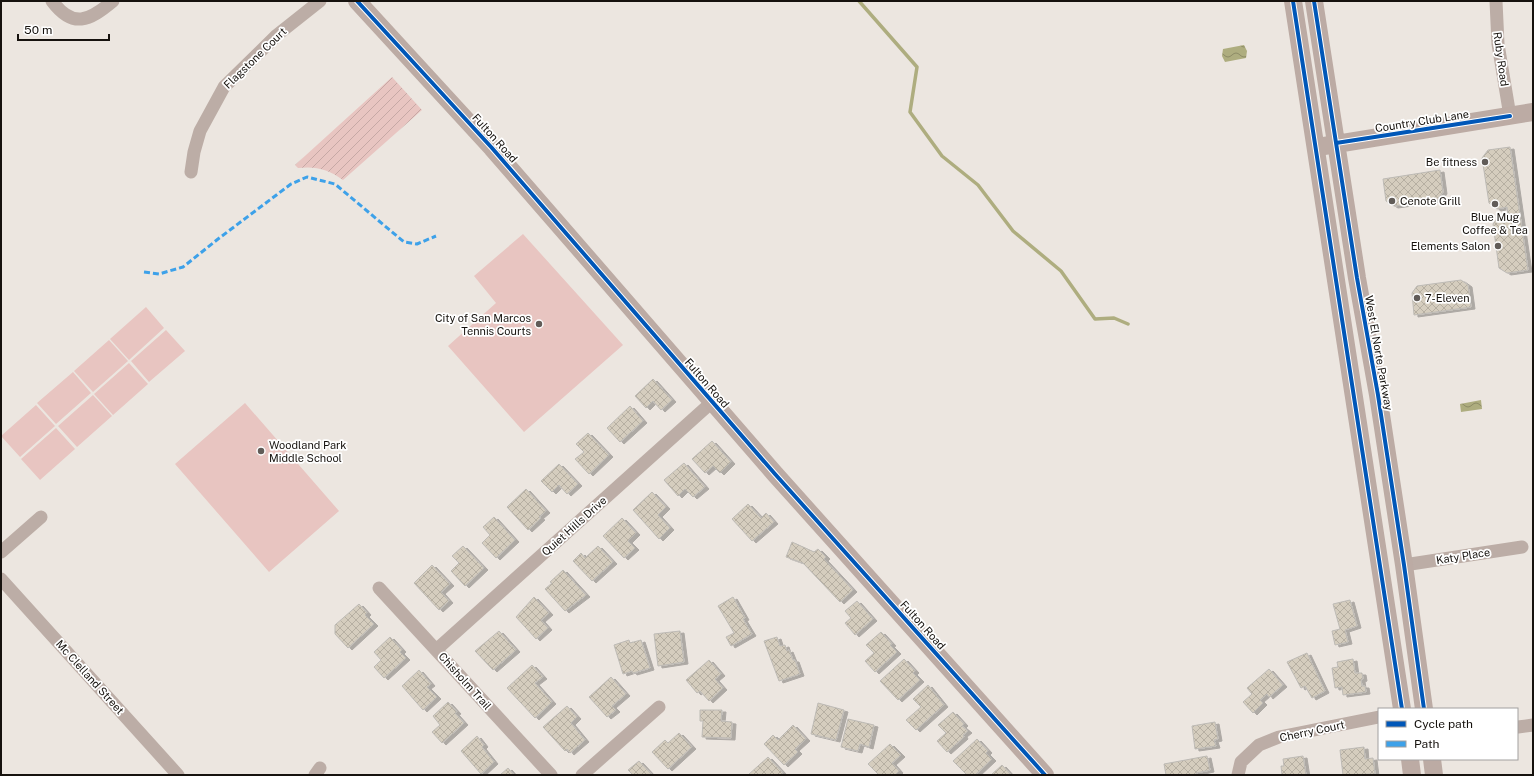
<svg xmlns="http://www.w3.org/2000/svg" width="1534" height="776" font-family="'Public Sans',sans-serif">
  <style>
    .garden { fill: url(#garden-furrows) }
    .pitch { fill: #e8c5c1 }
    .water { fill: url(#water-waves) }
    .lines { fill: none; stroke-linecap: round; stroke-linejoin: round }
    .stream { stroke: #aead7f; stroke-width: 3.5 }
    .building { fill: url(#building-cross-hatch); stroke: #bdbab5; filter: url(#shadow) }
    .street { stroke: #bcada6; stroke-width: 13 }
    .secondary { stroke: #bcaba4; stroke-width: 18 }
    .quiet { stroke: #3da1e9; stroke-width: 3; stroke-dasharray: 6 3; stroke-linecap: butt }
    .cycleway-casing { stroke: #fff; stroke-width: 6 }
    .cycleway { stroke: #0057b8; stroke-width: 4 }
    .poi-dot { fill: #615c58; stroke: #fff; stroke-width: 1.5 }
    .labels { text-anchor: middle; stroke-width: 3.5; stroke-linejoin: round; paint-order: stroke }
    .street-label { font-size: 11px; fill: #16120e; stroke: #fff }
    .poi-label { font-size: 11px; fill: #16120e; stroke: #fff; text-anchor: end }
  </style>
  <defs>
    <pattern id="garden-furrows" width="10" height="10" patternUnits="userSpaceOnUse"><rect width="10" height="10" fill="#e8c5c1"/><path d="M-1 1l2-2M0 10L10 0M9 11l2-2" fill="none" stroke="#c6a8a5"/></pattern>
    <pattern id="water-waves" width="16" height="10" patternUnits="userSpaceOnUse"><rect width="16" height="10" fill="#aead7f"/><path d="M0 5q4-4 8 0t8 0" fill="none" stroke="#8d8b66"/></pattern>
    <pattern id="building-cross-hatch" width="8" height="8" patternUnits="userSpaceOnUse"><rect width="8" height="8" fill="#d5cdbe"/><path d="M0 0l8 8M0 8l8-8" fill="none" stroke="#b6afa2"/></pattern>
    <filter id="shadow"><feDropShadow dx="4" dy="2" stdDeviation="0" flood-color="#0004"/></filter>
  </defs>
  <rect width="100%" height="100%" fill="#ece6e0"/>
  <path class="garden" d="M 392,77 L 422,110 L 343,180 C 328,169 316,166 298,168 L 295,165 Z"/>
  <path class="pitch" d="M 523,234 L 623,345 L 524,432 L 448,346 L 496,303 L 474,276 Z
    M 146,307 L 164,328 L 129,360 L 110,339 Z
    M 166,330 L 185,351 L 149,382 L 131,361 Z
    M 109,340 L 128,361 L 93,392 L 74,371 Z
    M 129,363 L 148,384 L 113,415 L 94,394 Z
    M 73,372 L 91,393 L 56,424 L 37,403 Z
    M 93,395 L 112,416 L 77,447 L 58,426 Z
    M 245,403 L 339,511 L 269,572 L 175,464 Z
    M 36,405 L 55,426 L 20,457 L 1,436 Z
    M 56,428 L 75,449 L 40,480 L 21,459 Z"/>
  <path class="water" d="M 1244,45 L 1247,51 L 1246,58 L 1225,62 L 1222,56 L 1223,49 Z
    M 1481,400 L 1482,409 L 1461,412 L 1460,404 Z"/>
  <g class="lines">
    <path class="stream" d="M 859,1 L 917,67 L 910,112 L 942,156 L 978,185 L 1013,231 L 1061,271 L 1095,319 L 1114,318 L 1128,324"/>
  </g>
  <path class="building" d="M 1510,147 L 1528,270 L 1507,273 L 1499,268 L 1493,224 L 1498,217 L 1508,215 L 1507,207 L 1497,209 L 1489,203 L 1482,158 L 1488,150 Z
    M 1440,170 L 1443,192 L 1437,200 L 1394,206 L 1386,201 L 1383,179 Z
    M 1461,280 L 1468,285 L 1471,307 L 1414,315 L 1412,293 L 1417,286 Z
    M 653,379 L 672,400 L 661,410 L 653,401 L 646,408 L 635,396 Z
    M 630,406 L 643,421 L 620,442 L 607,428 Z
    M 588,433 L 609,455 L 589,474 L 575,459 L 584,452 L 576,444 Z
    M 712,441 L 731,462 L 720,473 L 713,466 L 705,473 L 692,459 Z
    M 684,463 L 705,487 L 693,497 L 685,489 L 678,496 L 664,480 Z
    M 559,464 L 578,484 L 567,494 L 559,485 L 552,492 L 541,481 Z
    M 526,489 L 546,511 L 539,517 L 541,518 L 528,530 L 507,507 Z
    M 652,492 L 666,507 L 658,515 L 670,528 L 659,539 L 633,510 Z
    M 748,504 L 761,518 L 766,513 L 774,522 L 752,541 L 732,519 Z
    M 494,517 L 515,540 L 496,558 L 482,543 L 490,535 L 483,527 Z
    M 622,518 L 636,533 L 628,541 L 635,548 L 624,558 L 603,536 Z
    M 792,542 L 814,552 L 818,549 L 826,557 L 824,559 L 853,590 L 840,602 L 803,563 L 786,557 Z
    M 463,546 L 484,568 L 465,586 L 451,571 L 459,563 L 452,556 Z
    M 598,546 L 613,562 L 592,581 L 573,561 L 581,553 L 585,558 Z
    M 432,565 L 450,584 L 441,592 L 449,601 L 439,610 L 414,583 Z
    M 563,570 L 586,595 L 565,611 L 545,589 L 552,583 L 550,582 Z
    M 534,597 L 549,613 L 541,620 L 548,628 L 536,639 L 516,617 Z
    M 733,597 L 745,618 L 743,619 L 752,634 L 731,646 L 726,637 L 734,633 L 718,606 Z
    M 1350,600 L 1357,626 L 1345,630 L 1348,642 L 1335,645 L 1332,631 L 1340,629 L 1333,604 Z
    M 857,601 L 873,619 L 855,635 L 845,623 L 851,618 L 845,611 Z
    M 359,604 L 367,613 L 365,615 L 374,624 L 348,648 L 335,634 L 335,625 Z
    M 499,631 L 516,650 L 493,670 L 475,651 Z
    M 680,631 L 684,662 L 658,666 L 654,634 Z
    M 881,632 L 892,644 L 890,645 L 897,652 L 875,672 L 865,661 L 874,653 L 866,645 Z
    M 390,637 L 402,650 L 400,652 L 406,658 L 384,678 L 374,667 L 381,660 L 374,652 Z
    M 777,637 L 780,646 L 785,645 L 787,651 L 789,650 L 793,660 L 795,660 L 800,674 L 779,681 L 764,641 Z
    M 629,640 L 630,643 L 641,640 L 650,668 L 633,673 L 632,671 L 623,674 L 614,645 Z
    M 1307,653 L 1325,691 L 1312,698 L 1305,686 L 1301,688 L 1287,662 Z
    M 904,659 L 915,671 L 913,673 L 920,680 L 898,700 L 880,681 Z
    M 1353,659 L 1355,673 L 1362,673 L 1363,679 L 1361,680 L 1362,686 L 1365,686 L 1366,692 L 1343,695 L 1342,687 L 1335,688 L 1332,668 L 1338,667 L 1337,662 Z
    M 709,660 L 721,674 L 715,679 L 723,688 L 709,701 L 700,691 L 697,693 L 686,680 Z
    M 532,665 L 543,677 L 535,683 L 552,702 L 535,718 L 507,688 Z
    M 1269,669 L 1283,685 L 1269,697 L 1267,694 L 1260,700 L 1263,703 L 1253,713 L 1243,702 L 1252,694 L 1247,688 Z
    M 419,670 L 431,684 L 427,687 L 437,697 L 423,710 L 402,686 Z
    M 611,677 L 626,694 L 612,706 L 616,710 L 607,717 L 589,697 Z
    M 928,685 L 944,705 L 916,730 L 906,720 L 921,707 L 913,699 Z
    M 448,702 L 457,712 L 455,713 L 464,723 L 442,743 L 432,732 L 440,725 L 433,716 Z
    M 818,703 L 844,710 L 836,740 L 811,734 Z
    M 567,706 L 577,717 L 571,723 L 585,740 L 570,753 L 567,749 L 565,751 L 543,727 Z
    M 700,710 L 722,710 L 721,721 L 732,722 L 731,738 L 702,737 L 703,721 L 700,721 Z
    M 953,712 L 964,724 L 962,726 L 968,731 L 963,735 L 964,737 L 947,752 L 937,741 L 946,733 L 938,725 Z
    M 848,719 L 874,725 L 869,747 L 860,744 L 858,751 L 841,747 Z
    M 1215,722 L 1218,739 L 1214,740 L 1216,746 L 1195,749 L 1192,726 Z
    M 793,725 L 806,739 L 795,749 L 798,752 L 784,765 L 764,744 L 773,735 L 778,740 Z
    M 679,733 L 692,747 L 668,769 L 652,752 L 665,740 L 668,743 Z
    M 477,736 L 484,745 L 482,747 L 494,762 L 481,774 L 461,751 Z
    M 977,739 L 988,751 L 986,753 L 992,759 L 975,775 L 967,775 L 953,761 Z
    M 890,744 L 901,755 L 892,763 L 899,771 L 895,775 L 877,775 L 878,774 L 868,764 Z
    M 1364,747 L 1365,759 L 1373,758 L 1375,774 L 1343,775 L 1340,750 Z
    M 1207,756 L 1210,770 L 1196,773 L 1197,775 L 1166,775 L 1164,764 Z
    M 1303,756 L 1306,775 L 1282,775 L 1281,766 L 1284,766 L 1283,759 Z
    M 768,757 L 783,773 L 780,775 L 748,775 Z
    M 639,761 L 652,775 L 633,775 L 628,770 Z
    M 1002,765 L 1011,775 L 991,775 Z
    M 508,768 L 514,775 L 500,775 Z"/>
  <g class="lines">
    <path class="street" d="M 52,1 C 73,29 89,21 113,1
      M 1496,1 L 1498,44 L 1510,116
      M 191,172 L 194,152 L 200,131 L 224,87 L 277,35 L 320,1
      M 1,552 L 41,517
      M 1404,565 L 1522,547
      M 1,579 L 178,775
      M 379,588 L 551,775
      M 436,650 L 712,402
      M 1518,727 L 1533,725
      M 315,775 L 320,768
      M 582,775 L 659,707
      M 1238,775 L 1241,762 L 1259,745 L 1279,737 L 1379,717"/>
    <path class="secondary" d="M 357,1 L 492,148 L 775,474 L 1045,775
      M 1293,1 L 1402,709
      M 1314,1 L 1357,278 L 1378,395 L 1404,565 L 1424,709
      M 1324,146 L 1533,112
      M 1410,759 L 1412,775
      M 1432,759 L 1434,775"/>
    <path class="quiet" d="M 144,272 L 159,274 L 183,267 L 218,239 L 291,184 L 307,177 L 335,184 L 404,242 L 417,244 L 436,236"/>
    <g class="cycleway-casing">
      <path id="cycleway" d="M 357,1 L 492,148 L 775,474 L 1045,775
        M 1293,1 L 1402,709
        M 1314,1 L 1357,278 L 1378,395 L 1404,565 L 1424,709
        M 1336,143 L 1510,116"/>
    </g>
    <use href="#cycleway" class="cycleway"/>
  </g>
  <g class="poi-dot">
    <circle cx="1485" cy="162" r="4"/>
    <circle cx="1392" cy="201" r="4"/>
    <circle cx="1495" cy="204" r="4"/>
    <circle cx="1498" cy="246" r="4"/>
    <circle cx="1417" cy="298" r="4"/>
    <circle cx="539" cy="324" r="4"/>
    <circle cx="261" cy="451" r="4"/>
  </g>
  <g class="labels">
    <g class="street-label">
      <text transform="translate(255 58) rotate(-44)" y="4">Flagstone Court</text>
      <text transform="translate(1501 59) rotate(82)" y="4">Ruby Road</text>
      <text transform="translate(1422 121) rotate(-9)" y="4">Country Club Lane</text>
      <text transform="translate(495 138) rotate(48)" y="4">Fulton Road</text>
      <text transform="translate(1379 353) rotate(80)" y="4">West El Norte Parkway</text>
      <text transform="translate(707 383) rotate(49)" y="4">Fulton Road</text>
      <text transform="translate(574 526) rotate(-42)" y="4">Quiet Hills Drive</text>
      <text transform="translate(1463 556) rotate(-9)" y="4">Katy Place</text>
      <text transform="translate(923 625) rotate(48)" y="4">Fulton Road</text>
      <text transform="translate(90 677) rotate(48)" y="4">Mc Clelland Street</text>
      <text transform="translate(465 681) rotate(48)" y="4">Chisholm Trail</text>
      <text transform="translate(1312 731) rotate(-12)" y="4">Cherry Court</text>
    </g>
    <g class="poi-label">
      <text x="1477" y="166">Be fitness</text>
      <text x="1400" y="205" text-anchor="start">Cenote Grill</text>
      <text x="1495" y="221" text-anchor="middle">Blue Mug<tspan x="1495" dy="13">Coffee &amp; Tea</tspan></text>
      <text x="1490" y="250">Elements Salon</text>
      <text x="1425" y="302" text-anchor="start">7-Eleven</text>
      <text x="531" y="322">City of San Marcos<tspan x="531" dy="13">Tennis Courts</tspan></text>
      <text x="269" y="449" text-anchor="start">Woodland Park<tspan x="269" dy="13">Middle School</tspan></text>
    </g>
  </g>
  <rect width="1534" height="776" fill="none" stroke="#16120e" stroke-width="4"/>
  <rect x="1378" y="708" width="140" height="52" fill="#ffffff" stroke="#a2a09f"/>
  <rect x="1386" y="721" width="20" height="6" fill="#0057b8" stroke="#a2a09f"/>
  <text x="1414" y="728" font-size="12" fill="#16120e">Cycle path</text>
  <rect x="1386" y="741" width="20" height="6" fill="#3da1e9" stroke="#a2a09f"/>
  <text x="1414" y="748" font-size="12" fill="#16120e">Path</text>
  <path d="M18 34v6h91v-6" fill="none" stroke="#16120e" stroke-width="2"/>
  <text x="24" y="34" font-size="12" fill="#16120e" stroke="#ffffff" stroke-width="3" paint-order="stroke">50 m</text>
</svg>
